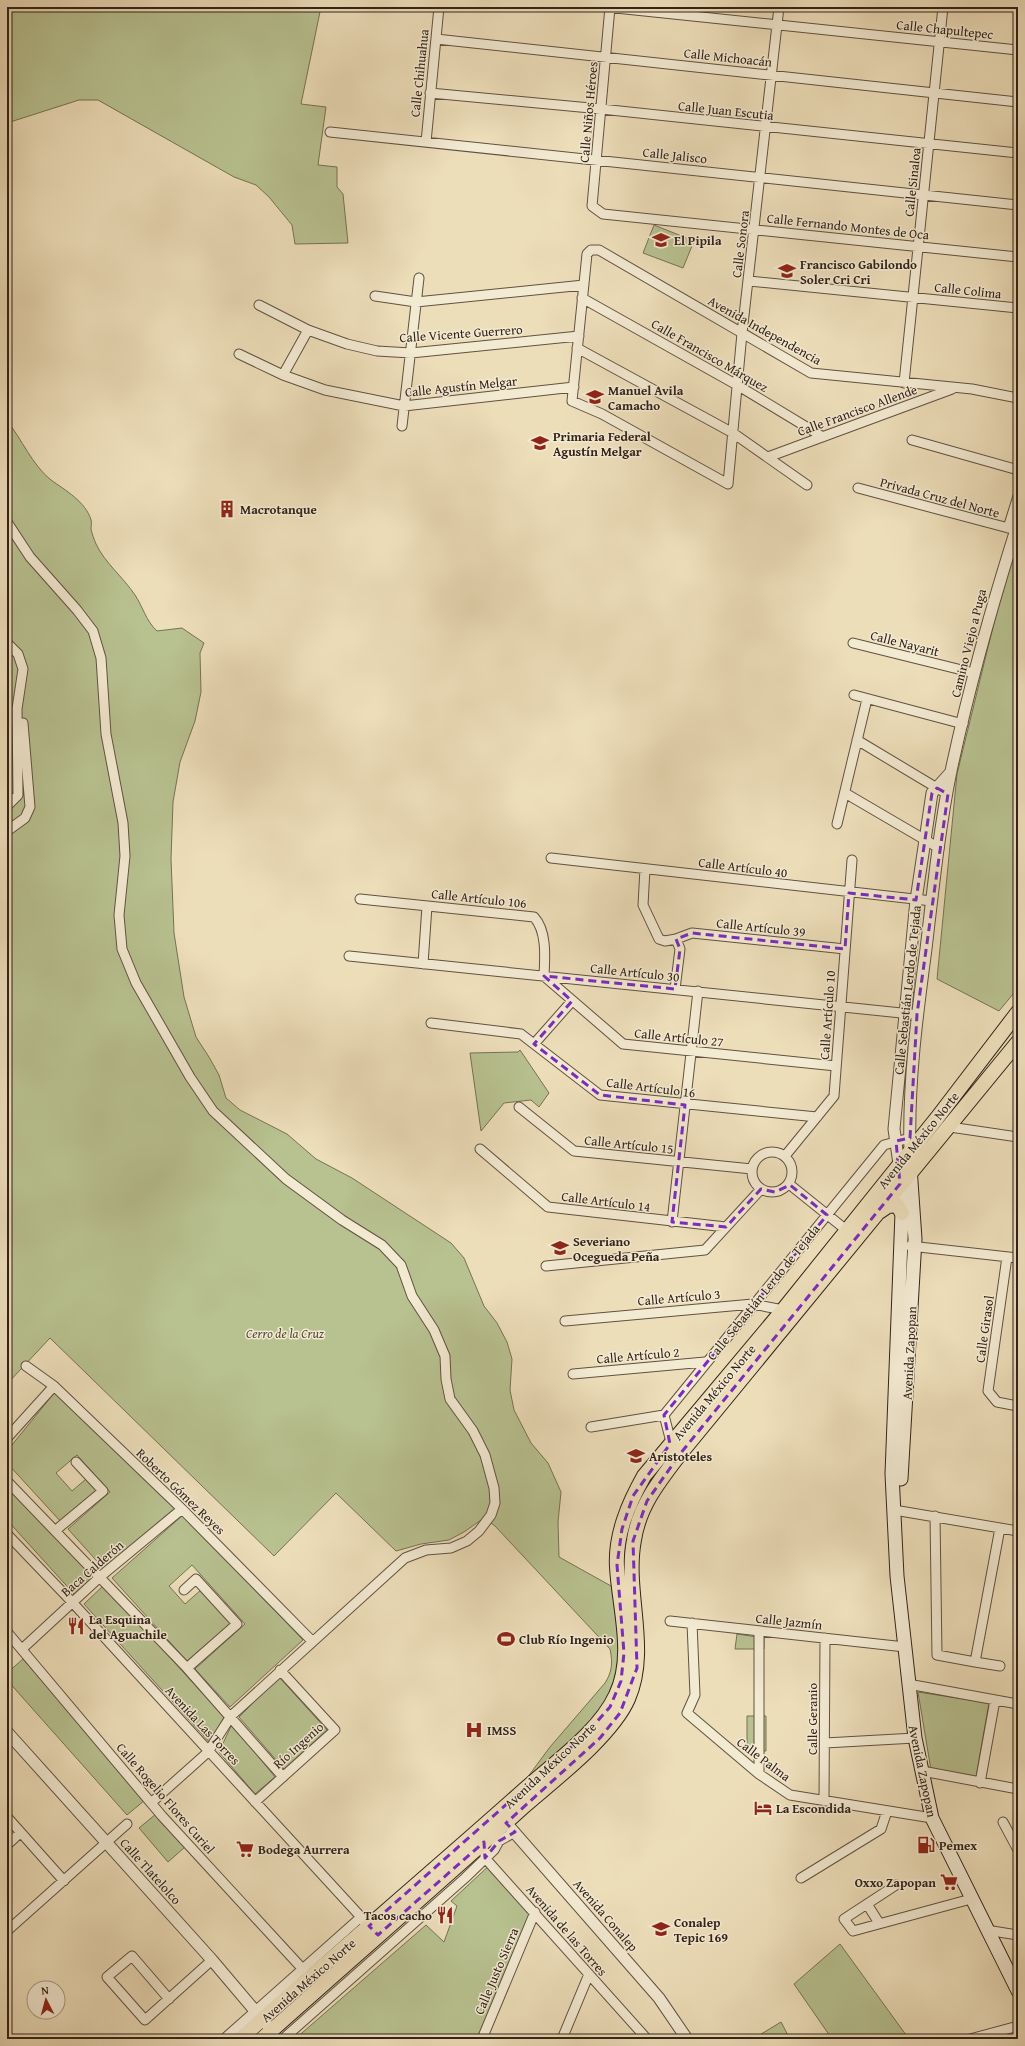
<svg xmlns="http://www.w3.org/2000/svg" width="1025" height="2046" font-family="'Gentium Book Plus',serif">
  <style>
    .green { fill: #b8c190; stroke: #757254 }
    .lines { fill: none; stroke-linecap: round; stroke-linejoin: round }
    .minor-casing { stroke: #615141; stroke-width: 11 }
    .tertiary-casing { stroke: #615141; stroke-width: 13 }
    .secondary-casing { stroke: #322219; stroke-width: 15 }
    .primary-casing { stroke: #322219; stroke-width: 16 }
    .minor { stroke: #f3ead2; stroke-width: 9 }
    .tertiary { stroke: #f3ead2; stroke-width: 11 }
    .secondary { stroke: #f3ead2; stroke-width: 13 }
    .primary { stroke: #eddeba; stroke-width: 14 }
    .marked { fill: none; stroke: #7b2cbf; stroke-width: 3; stroke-dasharray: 8 5; stroke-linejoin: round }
    .labels { text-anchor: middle; stroke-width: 3; stroke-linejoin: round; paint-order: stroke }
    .street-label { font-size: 13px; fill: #322219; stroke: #f3ead2 }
    .poi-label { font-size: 13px; font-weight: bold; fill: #322219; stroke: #f3ead2; text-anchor: start }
    .park-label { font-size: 13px; font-style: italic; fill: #544a37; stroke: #f3ead2 }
  </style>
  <rect width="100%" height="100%" fill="#eddeba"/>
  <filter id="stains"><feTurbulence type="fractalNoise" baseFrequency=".005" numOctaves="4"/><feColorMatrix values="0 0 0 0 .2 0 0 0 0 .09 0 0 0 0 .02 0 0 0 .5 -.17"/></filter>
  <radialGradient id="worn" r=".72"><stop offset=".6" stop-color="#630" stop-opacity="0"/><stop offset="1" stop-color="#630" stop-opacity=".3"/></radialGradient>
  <path class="green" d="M 7,7 L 321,7 L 301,104 L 326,107 L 318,165 L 337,167 L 337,187 L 343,194 L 348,243 L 295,244 L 292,225 L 269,197 L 256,185 L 234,177 L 98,100 L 79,100 L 7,123 Z
    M 654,225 L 694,241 L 683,268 L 643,253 Z
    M 7,421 C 22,439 32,465 51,480 C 65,490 86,502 91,520 C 92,523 91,526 91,529 C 92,534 94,539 96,544 C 105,563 123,577 135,595 C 143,607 146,621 157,631 L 182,628 L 204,643 L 200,653 L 201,692 L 195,721 L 180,762 L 173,802 L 171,859 L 174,933 L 184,997 L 196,1037 L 209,1057 L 219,1075 L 226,1098 L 240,1110 L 287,1134 L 316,1159 L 352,1178 L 451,1243 L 464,1258 L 484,1306 L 497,1323 L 507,1342 L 512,1359 L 510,1390 L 514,1410 L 531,1443 L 548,1463 L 561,1492 L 558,1522 L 559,1557 L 620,1591 C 621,1624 623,1656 613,1688 C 604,1719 549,1760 524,1782 L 550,1747 L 605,1683 C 612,1672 613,1663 610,1649 L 495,1526 L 484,1518 L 464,1532 L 449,1540 L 421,1544 L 396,1551 L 336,1493 L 274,1556 L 50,1338 L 7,1384 Z
    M 1018,538 L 1018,988 L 999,1011 L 937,979 L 957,774 L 1003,586 Z
    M 520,1050 L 549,1093 L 539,1107 L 531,1100 L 504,1103 L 481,1131 L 470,1053 L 518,1052 Z
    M 55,1392 L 175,1508 L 104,1569 L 68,1529 L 110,1492 L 77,1455 L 56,1473 L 72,1491 L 86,1479 L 97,1490 L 61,1522 L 7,1463 L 7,1451 Z
    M 7,1478 L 96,1576 L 74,1594 L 7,1520 Z
    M 183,1515 L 303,1640 L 230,1707 L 195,1669 L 245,1624 L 192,1565 L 169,1586 L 185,1604 L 202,1589 L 231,1623 L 187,1661 L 112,1578 Z
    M 104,1585 L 224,1717 L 210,1743 L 84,1604 Z
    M 737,1634 L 764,1638 L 764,1649 L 735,1649 Z
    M 23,1659 L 145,1800 L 127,1815 L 7,1680 L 7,1673 Z
    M 279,1677 L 327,1730 L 284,1769 L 239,1717 Z
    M 918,1692 L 989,1703 L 976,1777 L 931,1770 Z
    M 747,1716 L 766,1716 L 766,1751 L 747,1751 Z
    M 232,1724 L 275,1777 L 255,1794 L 219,1752 Z
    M 156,1814 L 185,1847 L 168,1862 L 139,1828 Z
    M 494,1861 L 535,1909 L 477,2039 L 295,2039 L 426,1925 L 444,1942 L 457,1906 L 451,1901 Z
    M 840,1944 L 909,2039 L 832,2039 L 794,1984 Z
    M 781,2022 L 790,2039 L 753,2039 Z"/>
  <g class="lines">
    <g class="minor-casing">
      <path id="minor" d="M 606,7 L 1018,50
        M 610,7 L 592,206 L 603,214 L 1018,257
        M 779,7 L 742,333 L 728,484 L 602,414 L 572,401 L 587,254 L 591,250 L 599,250 L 811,373 L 972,389 L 1018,398
        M 436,39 L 1018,102
        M 430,93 L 601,109 L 1018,153
        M 330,132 L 1018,205
        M 426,142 L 439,7
        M 749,281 L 1018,308
        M 375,296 L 416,302 L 584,285
        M 582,298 L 737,385 L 823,437
        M 259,305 L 308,330 L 347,344 L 377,351 L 411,353 L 579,336
        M 577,348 L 733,433 L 807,485
        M 239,354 L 283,375 L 325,390 L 404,406 L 574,387
        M 283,375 L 308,330
        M 904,383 L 943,7
        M 402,426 L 419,278
        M 912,440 L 1018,470
        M 768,457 L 952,389
        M 858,488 L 1016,530
        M 7,522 L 30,557 L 77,610 L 93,631 L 101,658 L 106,734 L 123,823 L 125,856 L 119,915 L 122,949 L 136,983 L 190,1077 L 213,1111 L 286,1179 L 342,1220 L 382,1245 L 401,1265 L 412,1296 L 434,1330 L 445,1356 L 446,1379 L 450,1399 L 473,1431 L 485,1455 L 494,1488 L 495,1503 L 491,1515 L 479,1531 L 467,1541 L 451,1548 L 426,1550 L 405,1558 L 231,1716 L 208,1752 L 151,1803
        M 1008,528 L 1018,496
        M 7,643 L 18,654 L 23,669 L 17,709 L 18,795 L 7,806
        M 853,643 L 974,673
        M 854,695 L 963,724
        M 857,740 L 942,791
        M 845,793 L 939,848
        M 837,824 L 867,699
        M 7,831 L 25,818 L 30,807 L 23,723
        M 551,858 L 932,901
        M 645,869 L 643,905 L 659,939 L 665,941 L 676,939 L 680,949 L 675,989
        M 360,899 L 534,917 C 547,931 545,957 544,976 L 623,1044 L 836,1066
        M 676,939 L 692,933 L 845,949
        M 349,956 L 911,1014
        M 423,964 L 427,906
        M 431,1023 L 521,1034 L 600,1095 L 817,1117
        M 534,1044 L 572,1001
        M 519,1107 L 574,1151 L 752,1169
        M 950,1127 L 1018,1137
        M 480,1149 L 548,1207 L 726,1227
        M752 1172a20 20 0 1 1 40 0a20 20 0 1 1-40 0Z
        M 785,1156 L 834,1096 L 852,860
        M 789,1184 L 850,1233
        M 672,1222 L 698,991
        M 910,1246 L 1018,1258
        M 1007,1257 L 988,1391 L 997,1402 L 1018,1406
        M 546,1266 L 705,1250 L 761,1189
        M 565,1321 L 753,1304 L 783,1310 L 785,1312
        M 26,1366 L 54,1386 L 182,1509 L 312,1641
        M 573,1374 L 705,1362
        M 591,1427 L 664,1415
        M 7,1438 L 54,1386
        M 672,1446 L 664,1415 L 884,1145 L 910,1138
        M 7,1481 L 187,1668 L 283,1777
        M 894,1510 L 1018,1531
        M 935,1516 L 937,1655 L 975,1662 L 1000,1528
        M 56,1530 L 103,1491 L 76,1462
        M 7,1534 L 72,1602 L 372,1929
        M 184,1590 L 196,1579 L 237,1624 L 187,1668
        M 670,1621 L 905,1647
        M 692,1623 L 695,1695 L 687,1713 L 759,1774 L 790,1795 L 932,1818
        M 759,1631 L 759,1774
        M 7,1632 L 162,1816 L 310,1977
        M 22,1649 L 101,1576 L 182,1509
        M 975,1662 L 1000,1666
        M 908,1684 L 1018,1704
        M 825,1743 L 915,1738
        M 922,1771 L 1018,1789
        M 980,1783 L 995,1700
        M 824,1801 L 825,1638
        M 255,1802 L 335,1730 L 280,1670
        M 7,1817 L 64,1881
        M 1003,1822 L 1018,1850
        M 7,1845 L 20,1833
        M 485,1852 L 485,1858 L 647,2039
        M 801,1878 L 881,1829 L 887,1811
        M 896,1885 L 844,1919 L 853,1931 L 971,1899
        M 867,1904 L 879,1923
        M 986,1930 L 1018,1935
        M 7,1931 L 127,1824
        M 169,1999 L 132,1956 L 107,1977 L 145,2020 L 212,1960
        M 224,2039 L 361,1917
        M 283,2039 L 465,1878 L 494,1850 L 499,1841 L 515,1832
        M 482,2039 L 535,1912
        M 562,2039 L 589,1974
        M 970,2039 L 1018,2026"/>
    </g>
    <g class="tertiary-casing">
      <path id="tertiary" d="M 910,1151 C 908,1084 917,1016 926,949 C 933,890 939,830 951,771 C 969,687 992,605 1018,523
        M 899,1164 L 894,1129 L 916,900 L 925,840 L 932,793 L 951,772
        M 7,1732 L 212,1960 L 267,2025
        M 501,1817 L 659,1998 L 687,2039"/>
    </g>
    <g class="secondary-casing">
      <path id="secondary" d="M 900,1179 L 902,1213 L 892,1474 L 897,1576 L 915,1738 L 932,1818 L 1018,1991
        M 901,1479 L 915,1239 L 910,1167"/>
    </g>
    <g class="primary-casing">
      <path id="primary" d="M 879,1212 L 888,1206 L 897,1205 L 902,1213
        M 240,2039 C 334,1955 430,1874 524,1790 C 554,1763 599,1732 616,1695 C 635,1656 619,1607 617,1567 C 615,1534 629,1503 644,1476 L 783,1310 L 937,1118 L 1018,1012
        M 262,2039 C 348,1962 436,1886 522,1808 C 554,1780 611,1737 628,1699 C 650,1648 624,1592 634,1540 C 639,1506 660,1480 680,1454 L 1018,1042"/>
    </g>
    <use href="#minor" class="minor"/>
    <use href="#tertiary" class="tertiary"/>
    <use href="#secondary" class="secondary"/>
    <use href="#primary" class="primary"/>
  </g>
  <path class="marked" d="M 937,788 L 948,794 L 917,1014 L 910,1138 L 896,1141 L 900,1184 L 680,1454 L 647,1501 L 633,1541 L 637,1668 L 620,1713 L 600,1738 L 506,1823 L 515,1832 L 499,1841 L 485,1858 L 484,1842 L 378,1935 L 369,1926 L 587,1733 L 610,1707 L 621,1681 L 624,1653 L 617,1565 L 622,1529 L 633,1496 L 670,1444 L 664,1415 L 827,1215 L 790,1185 L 775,1192 L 761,1189 L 726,1227 L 672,1222 L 685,1105 L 600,1095 L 534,1044 L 572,1001 L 544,976 L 675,989 L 680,949 L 676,939 L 692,933 L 845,949 L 849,893 L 916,900 L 932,793 Z"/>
  <defs>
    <g id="school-bare" transform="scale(1.38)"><path d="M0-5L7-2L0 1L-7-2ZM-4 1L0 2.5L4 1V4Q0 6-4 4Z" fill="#8f2418" stroke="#f3ead2" stroke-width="2.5" paint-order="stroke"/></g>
    <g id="building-bare" transform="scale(1.38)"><path d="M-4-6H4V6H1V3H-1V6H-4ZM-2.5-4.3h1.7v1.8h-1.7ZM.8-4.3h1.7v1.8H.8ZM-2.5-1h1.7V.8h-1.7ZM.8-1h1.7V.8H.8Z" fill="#8f2418" stroke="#f3ead2" stroke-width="2.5" paint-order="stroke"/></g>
    <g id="restaurant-bare" transform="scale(1.38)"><path d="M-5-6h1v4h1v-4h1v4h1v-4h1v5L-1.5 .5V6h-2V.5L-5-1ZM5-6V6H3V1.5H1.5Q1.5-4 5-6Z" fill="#8f2418" stroke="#f3ead2" stroke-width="2.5" paint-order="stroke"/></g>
    <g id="stadium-bare" transform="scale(1.38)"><path d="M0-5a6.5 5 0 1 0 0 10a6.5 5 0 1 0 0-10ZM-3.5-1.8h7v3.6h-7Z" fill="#8f2418" stroke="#f3ead2" stroke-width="2.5" paint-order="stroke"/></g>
    <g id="hospital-bare" transform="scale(1.38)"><path d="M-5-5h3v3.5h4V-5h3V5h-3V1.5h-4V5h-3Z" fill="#8f2418" stroke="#f3ead2" stroke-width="2.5" paint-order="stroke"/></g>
    <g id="hotel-bare" transform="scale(1.38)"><path d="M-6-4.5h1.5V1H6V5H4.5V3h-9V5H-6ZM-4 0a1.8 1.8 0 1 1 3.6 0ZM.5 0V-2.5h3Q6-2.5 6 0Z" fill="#8f2418" stroke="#f3ead2" stroke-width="2.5" paint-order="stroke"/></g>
    <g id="fuel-bare" transform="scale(1.38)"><path d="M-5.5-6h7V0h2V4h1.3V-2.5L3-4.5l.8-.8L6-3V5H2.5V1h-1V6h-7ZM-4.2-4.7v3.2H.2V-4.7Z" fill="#8f2418" stroke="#f3ead2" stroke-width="2.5" paint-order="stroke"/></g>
    <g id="supermarket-bare" transform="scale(1.38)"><path d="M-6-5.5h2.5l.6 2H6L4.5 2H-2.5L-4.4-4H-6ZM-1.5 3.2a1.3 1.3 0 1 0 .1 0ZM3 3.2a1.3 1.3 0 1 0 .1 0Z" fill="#8f2418" stroke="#f3ead2" stroke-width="2.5" paint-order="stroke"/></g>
  </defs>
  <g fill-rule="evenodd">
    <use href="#school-bare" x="661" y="240"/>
    <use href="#school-bare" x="787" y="271"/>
    <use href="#school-bare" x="595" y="397"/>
    <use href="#school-bare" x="540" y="443"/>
    <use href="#building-bare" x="227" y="509"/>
    <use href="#school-bare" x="560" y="1248"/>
    <use href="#school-bare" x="636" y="1456"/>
    <use href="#restaurant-bare" x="76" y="1626"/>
    <use href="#stadium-bare" x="506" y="1639"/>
    <use href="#hospital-bare" x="474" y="1730"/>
    <use href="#hotel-bare" x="763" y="1808"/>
    <use href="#fuel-bare" x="926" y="1845"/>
    <use href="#supermarket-bare" x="245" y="1849"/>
    <use href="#supermarket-bare" x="949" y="1882"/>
    <use href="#restaurant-bare" x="445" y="1915"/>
    <use href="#school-bare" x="661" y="1929"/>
  </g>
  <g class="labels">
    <g class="street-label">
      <text transform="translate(945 29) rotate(6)" y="5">Calle Chapultepec</text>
      <text transform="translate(728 57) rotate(6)" y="5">Calle Michoacán</text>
      <text transform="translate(419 73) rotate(-84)" y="5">Calle Chihuahua</text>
      <text transform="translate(726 110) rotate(6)" y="5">Calle Juan Escutia</text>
      <text transform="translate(588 112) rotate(-85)" y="5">Calle Niños Héroes</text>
      <text transform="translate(675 155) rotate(6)" y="5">Calle Jalisco</text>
      <text transform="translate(912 182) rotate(-84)" y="5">Calle Sinaloa</text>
      <text transform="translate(848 226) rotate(6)" y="5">Calle Fernando Montes de Oca</text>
      <text transform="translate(740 244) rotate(-83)" y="5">Calle Sonora</text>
      <text transform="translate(968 290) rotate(6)" y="5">Calle Colima</text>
      <text transform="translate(765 330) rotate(29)" y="5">Avenida Independencia</text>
      <text transform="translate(461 333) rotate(-4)" y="5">Calle Vicente Guerrero</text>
      <text transform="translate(710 355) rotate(30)" y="5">Calle Francisco Márquez</text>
      <text transform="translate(461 386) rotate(-6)" y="5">Calle Agustín Melgar</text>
      <text transform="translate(857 410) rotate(-20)" y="5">Calle Francisco Allende</text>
      <text transform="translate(940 497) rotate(15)" y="5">Privada Cruz del Norte</text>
      <text transform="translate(905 643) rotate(14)" y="5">Calle Nayarit</text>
      <text transform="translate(968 643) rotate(-76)" y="5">Camino Viejo a Puga</text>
      <text transform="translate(743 867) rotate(7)" y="5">Calle Artículo 40</text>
      <text transform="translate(479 898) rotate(6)" y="5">Calle Artículo 106</text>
      <text transform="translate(761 927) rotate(6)" y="5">Calle Artículo 39</text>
      <text transform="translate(635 972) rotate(6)" y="5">Calle Artículo 30</text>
      <text transform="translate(907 990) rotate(-84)" y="5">Calle Sebastián Lerdo de Tejada</text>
      <text transform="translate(827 1015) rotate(-86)" y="5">Calle Artículo 10</text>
      <text transform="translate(679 1037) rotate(6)" y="5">Calle Artículo 27</text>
      <text transform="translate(651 1087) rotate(7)" y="5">Calle Artículo 16</text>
      <text transform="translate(918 1140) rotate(-51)" y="5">Avenida México Norte</text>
      <text transform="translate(629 1144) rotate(6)" y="5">Calle Artículo 15</text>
      <text transform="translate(606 1201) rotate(7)" y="5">Calle Artículo 14</text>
      <text transform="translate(763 1292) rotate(-51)" y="5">Calle Sebastián Lerdo de Tejada</text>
      <text transform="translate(679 1297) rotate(-5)" y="5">Calle Artículo 3</text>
      <text transform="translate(984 1329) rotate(-82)" y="5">Calle Girasol</text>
      <text transform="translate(909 1353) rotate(-87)" y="5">Avenida Zapopan</text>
      <text transform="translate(638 1355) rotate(-5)" y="5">Calle Artículo 2</text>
      <text transform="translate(714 1392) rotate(-50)" y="5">Avenida México Norte</text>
      <text transform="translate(181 1491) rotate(44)" y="5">Roberto Gómez Reyes</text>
      <text transform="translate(92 1568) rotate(-41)" y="5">Baca Calderón</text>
      <text transform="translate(789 1621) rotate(6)" y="5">Calle Jazmín</text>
      <text transform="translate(812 1719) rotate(-90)" y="5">Calle Geranio</text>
      <text transform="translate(203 1725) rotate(47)" y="5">Avenida Las Torres</text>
      <text transform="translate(298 1745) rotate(-42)" y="5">Río Ingenio</text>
      <text transform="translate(764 1759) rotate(37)" y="5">Calle Palma</text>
      <text transform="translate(550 1765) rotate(-43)" y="5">Avenida México Norte</text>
      <text transform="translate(923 1771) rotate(78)" y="5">Avenida Zapopan</text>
      <text transform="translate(166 1798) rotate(49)" y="5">Calle Rogelio Flores Curiel</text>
      <text transform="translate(151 1871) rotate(48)" y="5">Calle Tlatelolco</text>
      <text transform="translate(606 1915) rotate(49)" y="5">Avenida Conalep</text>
      <text transform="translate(567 1930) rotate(49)" y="5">Avenida de las Torres</text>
      <text transform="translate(496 1971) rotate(-67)" y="5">Calle Justo Sierra</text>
      <text transform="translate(308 1980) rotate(-41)" y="5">Avenida México Norte</text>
    </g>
    <g class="poi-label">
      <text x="674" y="245">El Pipila</text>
      <text x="800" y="269">Francisco Gabilondo<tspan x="800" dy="15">Soler Cri Cri</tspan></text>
      <text x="608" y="395">Manuel Avila<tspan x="608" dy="15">Camacho</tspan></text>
      <text x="553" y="441">Primaria Federal<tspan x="553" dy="15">Agustín Melgar</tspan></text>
      <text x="240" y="514">Macrotanque</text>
      <text x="573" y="1246">Severiano<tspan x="573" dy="15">Ocegueda Peña</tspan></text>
      <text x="649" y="1461">Aristoteles</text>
      <text x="89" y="1624">La Esquina<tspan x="89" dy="15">del Aguachile</tspan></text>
      <text x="519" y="1644">Club Río Ingenio</text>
      <text x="487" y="1735">IMSS</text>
      <text x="776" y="1813">La Escondida</text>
      <text x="939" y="1850">Pemex</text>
      <text x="258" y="1854">Bodega Aurrera</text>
      <text x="936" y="1887" text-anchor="end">Oxxo Zapopan</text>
      <text x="432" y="1920" text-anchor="end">Tacos cacho</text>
      <text x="674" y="1927">Conalep<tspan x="674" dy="15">Tepic 169</tspan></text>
    </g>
    <g class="park-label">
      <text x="285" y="1338">Cerro de la Cruz</text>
    </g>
  </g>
  <rect width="1025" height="2046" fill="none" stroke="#eddeba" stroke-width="24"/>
  <rect x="8" y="8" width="1009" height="2030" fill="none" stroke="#322219" stroke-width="2"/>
  <rect x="12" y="12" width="1001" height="2022" fill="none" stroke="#322219"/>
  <g transform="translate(46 2000) rotate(354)"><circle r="19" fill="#f3ead2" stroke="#a69a88"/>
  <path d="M0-3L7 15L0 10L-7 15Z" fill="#8f2418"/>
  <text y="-6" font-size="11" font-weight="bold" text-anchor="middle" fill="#322219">N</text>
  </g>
  <rect width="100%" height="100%" filter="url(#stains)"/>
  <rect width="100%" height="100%" fill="url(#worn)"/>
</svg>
